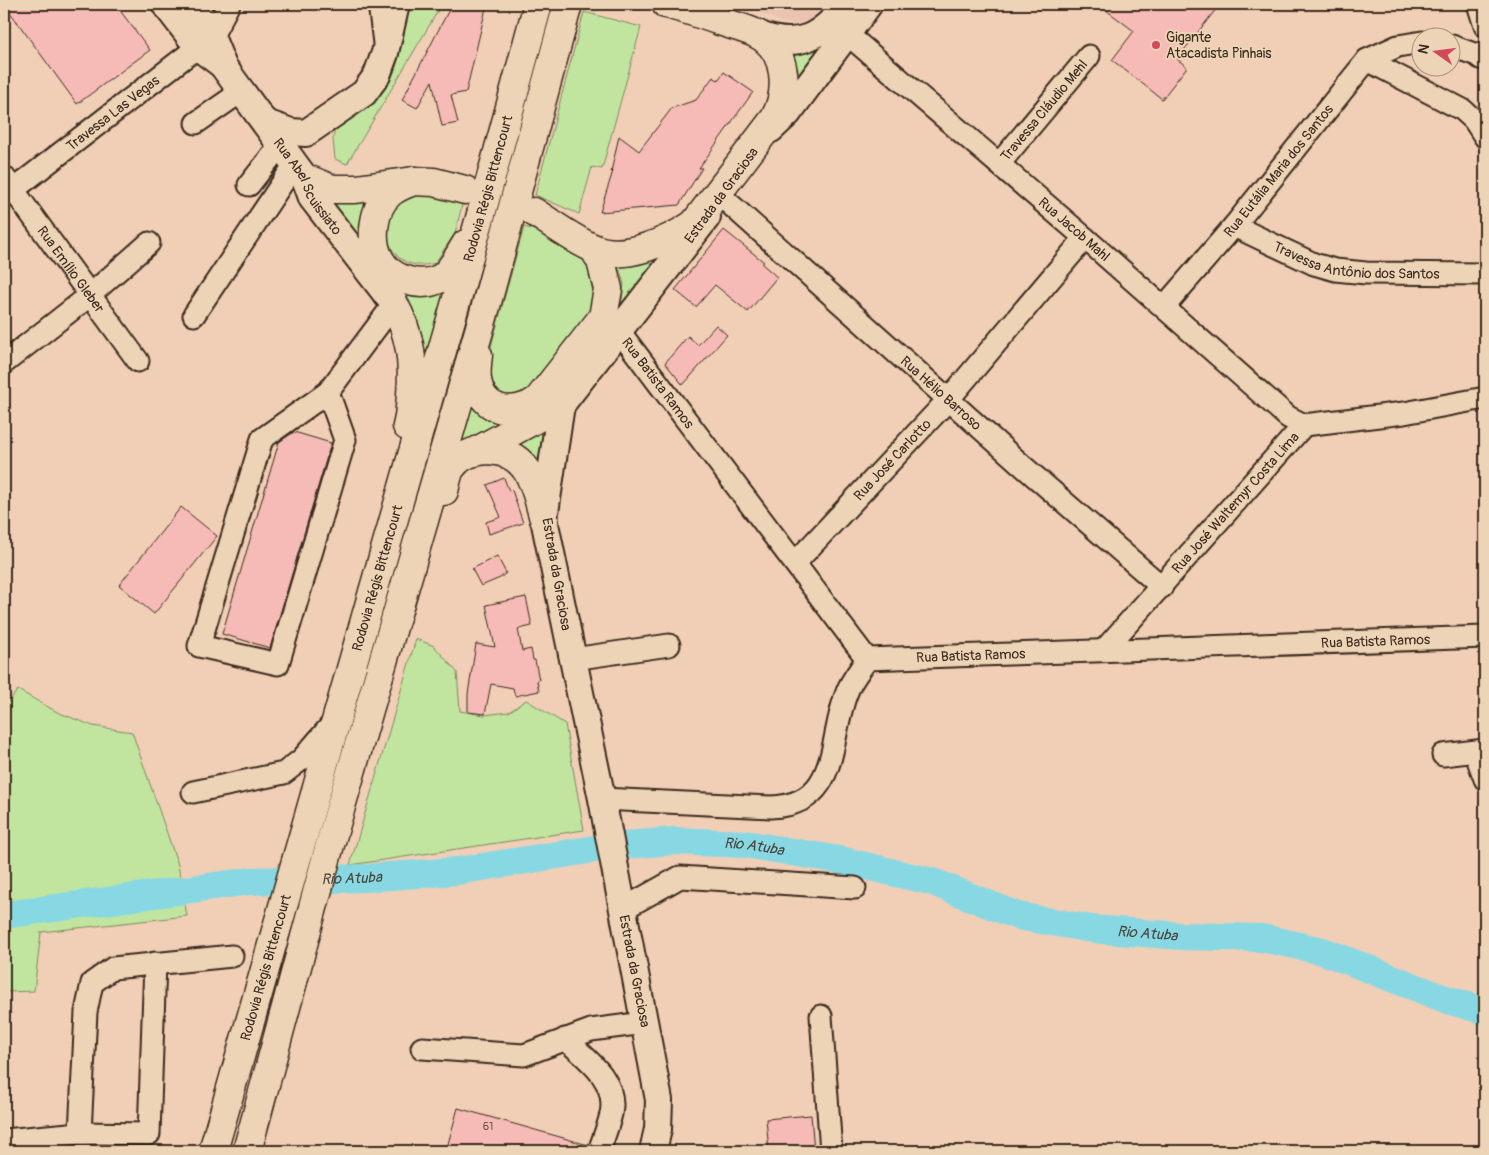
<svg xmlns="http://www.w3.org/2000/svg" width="1489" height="1155" font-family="Pangolin,sans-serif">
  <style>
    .built { fill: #ebc3b0 }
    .green { fill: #c1e59f; stroke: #7e885e }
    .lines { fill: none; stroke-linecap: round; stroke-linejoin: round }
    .river { stroke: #88d8e3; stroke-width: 28 }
    .building { fill: #f6bbb6; stroke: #3b2a1e }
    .minor-casing { stroke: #3b2a1e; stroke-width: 25 }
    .major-casing { stroke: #3b2a1e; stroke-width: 30 }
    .highway-casing { stroke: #3b2a1e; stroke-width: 31 }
    .minor { stroke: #eed4b6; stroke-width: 21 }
    .major { stroke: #eed4b6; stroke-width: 26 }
    .highway { stroke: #eed4b6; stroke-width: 28 }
    .poi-dot { fill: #d1495b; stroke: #eed4b6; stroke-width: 2 }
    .labels { text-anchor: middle; stroke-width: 4; stroke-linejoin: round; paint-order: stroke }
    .number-label { font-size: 11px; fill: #6a4e44 }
    .poi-label { font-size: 14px; fill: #3b2a1e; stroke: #eed4b6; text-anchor: start }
    .street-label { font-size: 14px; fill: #3b2a1e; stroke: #eed4b6 }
    .water-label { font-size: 15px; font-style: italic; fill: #47443c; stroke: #eed4b6 }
  </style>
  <rect width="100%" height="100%" fill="#f0cfb6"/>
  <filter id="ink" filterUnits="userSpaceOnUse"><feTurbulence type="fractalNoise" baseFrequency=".02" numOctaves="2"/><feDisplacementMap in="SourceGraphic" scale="10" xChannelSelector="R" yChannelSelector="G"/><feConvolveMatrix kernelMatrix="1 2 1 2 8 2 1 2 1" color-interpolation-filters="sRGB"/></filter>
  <g filter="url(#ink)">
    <path class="built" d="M 742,4 L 831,4 L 822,16 L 800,24 L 783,23 Z"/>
    <path class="green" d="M 411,4 L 442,4 L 347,164 L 335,159 L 333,139 L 336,124 C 350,115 368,106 381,94 C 403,71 400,32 411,4 Z
      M 584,12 L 641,27 L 602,169 L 592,167 L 579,214 L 535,195 Z
      M 827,41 L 799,79 L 796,79 L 786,49 Z
      M 378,193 L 360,224 L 361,243 L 327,202 Z
      M 424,193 L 451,199 L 462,205 L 455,233 L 435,263 C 387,277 371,218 405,195 C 410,192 419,193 424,193 Z
      M 524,227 C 545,233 589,249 594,273 C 597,283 595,297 595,308 L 530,389 C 503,403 491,391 486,365 Z
      M 672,244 L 620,315 L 624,284 L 617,261 Z
      M 445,285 L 423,371 L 401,290 Z
      M 470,392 L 502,424 L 455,445 Z
      M 547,424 L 540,472 L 519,443 Z
      M 416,639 L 434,646 L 457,672 L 460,711 L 484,715 L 509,712 L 526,700 L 565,724 L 584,830 L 350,865 Z
      M 18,690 L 57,712 L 93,726 L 132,732 L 178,865 L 187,916 L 41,932 L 34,991 L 4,992 L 4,707 Z"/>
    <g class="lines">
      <path class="river" id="s1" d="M 4,915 L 251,881 L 365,878 L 457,871 L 614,846 L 673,841 L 745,844 L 845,861 L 933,882 L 1018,916 L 1092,929 L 1181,936 L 1262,938 L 1323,951 L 1445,999 L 1485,1011"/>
    </g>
    <path class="building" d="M 4,4 L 115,4 L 150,50 L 77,104 Z
      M 452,4 L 487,4 L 466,92 L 451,95 L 458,123 L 442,126 L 432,81 L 417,108 L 402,100 Z
      M 1098,4 L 1220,4 L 1177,59 L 1187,67 L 1162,99 L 1112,60 L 1134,31 Z
      M 724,72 L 753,92 L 699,168 L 702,168 L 679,205 L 600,212 L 613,171 L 611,172 L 619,136 L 639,151 L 672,108 L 696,100 L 713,77 L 718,80 Z
      M 724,230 L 764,262 L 762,264 L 777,277 L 748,312 L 715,285 L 696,307 L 675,290 Z
      M 716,325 L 727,335 L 683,385 L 665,363 L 688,336 L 698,345 Z
      M 294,432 L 331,443 L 270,648 L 222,634 L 279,442 Z
      M 504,478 L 509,491 L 512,490 L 523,523 L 489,534 L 486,522 L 501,517 L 487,485 Z
      M 181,507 L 217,536 L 154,614 L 119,585 Z
      M 497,556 L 506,573 L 500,578 L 481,586 L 472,569 Z
      M 526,597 L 532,626 L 518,629 L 522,651 L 531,649 L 533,660 L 535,660 L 539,680 L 537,681 L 539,691 L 515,696 L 513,688 L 491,684 L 485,714 L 468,712 L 468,694 L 476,644 L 495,647 L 486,605 Z
      M 458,1108 L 588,1145 L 587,1151 L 446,1151 Z
      M 811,1115 L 814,1151 L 769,1151 L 766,1119 Z"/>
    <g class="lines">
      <g class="minor-casing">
        <g id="minor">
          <path d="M 379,4 L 384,43"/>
          <path d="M 1478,4 L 1485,26"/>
          <path id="s2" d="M 846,33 L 1085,238 L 1288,417 L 1304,425"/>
          <path d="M 1452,46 L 1485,58"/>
          <path d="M 1367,60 L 1463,110 L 1474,120 L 1485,137"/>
          <path d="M 196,123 L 242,91"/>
          <path id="s3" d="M 999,164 L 1089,56"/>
          <path id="s4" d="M 4,177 L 138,361"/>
          <path d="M 249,185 L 281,144"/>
          <path id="s5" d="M 13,190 L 212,36 L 229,4"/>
          <path id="s6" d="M 722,197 L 1024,467 L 1162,587"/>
          <path id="s7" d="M 1234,226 L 1314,264 L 1335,270 L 1366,273 L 1485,274"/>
          <path id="s8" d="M 1164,307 L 1234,226 L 1367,60 L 1398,46 L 1422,42"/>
          <path d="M 194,315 L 295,164"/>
          <path id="s9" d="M 619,331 L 867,659 L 1485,637"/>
          <path d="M 4,363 L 89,296 L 149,243"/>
          <path d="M 328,392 L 345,440 L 278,664 L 199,646 L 262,439 L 328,392 L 394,304"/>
          <path id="s10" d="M 795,563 L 948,400 L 1085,238"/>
          <path id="s11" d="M 1105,649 L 1304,425 L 1404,413 L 1485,398"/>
          <path d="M 573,659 L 669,645"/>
          <path d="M 1475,752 L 1485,779"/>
          <path d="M 1443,755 L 1485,750"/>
          <path d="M 193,792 L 284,773 L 302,759 L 333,723"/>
          <path d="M 602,799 L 771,807 C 841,805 828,738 847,692 C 851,680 861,669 867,659"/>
          <path d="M 623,909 L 680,877 L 855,888"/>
          <path d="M 821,1016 L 831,1151"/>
          <path d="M 565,1039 C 587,1059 618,1080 611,1114 C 608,1127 603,1139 599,1151"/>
          <path d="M 422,1048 L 524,1055 L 591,1030 L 644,1023"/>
          <path d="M 80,1133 L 86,1012 L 92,983 L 113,968 L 232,956"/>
          <path d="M 4,1140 L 80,1133 L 149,1134 L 155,963"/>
        </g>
      </g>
      <g class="major-casing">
        <g id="major">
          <path d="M 165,4 L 198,47 L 221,64"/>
          <path id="s12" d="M 191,4 L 205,22 L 223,66 L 305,178 L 312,198 L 394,304"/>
          <path d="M 757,34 C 799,51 822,36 847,4"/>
          <path d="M 1482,56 L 1485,54"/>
          <path d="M 266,123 L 291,132 L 306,133 L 364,93 L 377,75 L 385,53 L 396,4"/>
          <path d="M 771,129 L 788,113 L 869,4"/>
          <path d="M 653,1151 L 658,1129 L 659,1100 L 602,799 L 544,519 L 561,405 L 707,217"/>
        </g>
      </g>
      <g class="highway-casing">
        <g id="highway">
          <path d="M 305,178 L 332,189 L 356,189 L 414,181 L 434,182 L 465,190"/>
          <path d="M 414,181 C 405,184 397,187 390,193 C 373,207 369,241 380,260 C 391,280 421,289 441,278 C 452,271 459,255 466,244"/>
          <path d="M 534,212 C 553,224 572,239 593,248 C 623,262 669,241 694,224 L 775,118 C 789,91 788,50 757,34 C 745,28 730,25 717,20 C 700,14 683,8 666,4"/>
          <path d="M 394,304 C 410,334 414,361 411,395 C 410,405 410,416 407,426"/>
          <path d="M 478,355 C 477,363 476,372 477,379 C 481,413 515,417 538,400 L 603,317 L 608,289 L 601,261 L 594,249"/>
          <path d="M 475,452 L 561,405"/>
          <path d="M 444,491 C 446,484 447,474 451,468 C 468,444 508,445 525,468 C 536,482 539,503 544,519"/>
          <path id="s13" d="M 213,1151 L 480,218 L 538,4"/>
          <path d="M 247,1151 L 331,841 L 483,317 L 568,4"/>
        </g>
      </g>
      <use href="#minor" class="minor"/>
      <use href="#major" class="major"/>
      <use href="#highway" class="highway"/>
    </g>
  </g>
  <circle class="poi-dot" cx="1156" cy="45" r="5"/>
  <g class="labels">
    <g class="number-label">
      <text x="488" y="1130">61</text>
    </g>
    <g class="poi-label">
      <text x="1166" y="42">Gigante<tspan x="1166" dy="16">Atacadista Pinhais</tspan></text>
    </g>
    <g class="street-label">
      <text dy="5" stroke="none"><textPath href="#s3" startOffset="70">Travessa Cláudio Mehl</textPath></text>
      <text dy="5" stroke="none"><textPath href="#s5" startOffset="126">Travessa Las Vegas</textPath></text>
      <text dy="5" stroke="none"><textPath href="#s8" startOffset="178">Rua Eutália Maria dos Santos</textPath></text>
      <text dy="5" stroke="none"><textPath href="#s12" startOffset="218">Rua Abel Scuissiato</textPath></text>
      <text dy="5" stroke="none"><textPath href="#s13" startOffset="1001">Rodovia Régis Bittencourt</textPath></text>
      <text transform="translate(721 195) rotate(-54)" y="5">Estrada da Graciosa</text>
      <text dy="5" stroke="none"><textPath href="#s2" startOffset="301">Rua Jacob Mahl</textPath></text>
      <text dy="5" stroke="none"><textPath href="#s7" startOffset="130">Travessa Antônio dos Santos</textPath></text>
      <text dy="5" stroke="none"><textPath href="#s4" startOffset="114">Rua Emílio Gleber</textPath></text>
      <text dy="5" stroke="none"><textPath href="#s9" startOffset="65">Rua Batista Ramos</textPath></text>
      <text dy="5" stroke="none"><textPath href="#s6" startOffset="294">Rua Hélio Barroso</textPath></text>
      <text dy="5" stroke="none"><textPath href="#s10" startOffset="142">Rua José Carlotto</textPath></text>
      <text dy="5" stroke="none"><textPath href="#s11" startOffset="196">Rua José Waltemyr Costa Lima</textPath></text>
      <text transform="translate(557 574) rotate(80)" y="5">Estrada da Graciosa</text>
      <text dy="5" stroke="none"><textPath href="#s13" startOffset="596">Rodovia Régis Bittencourt</textPath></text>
      <text dy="5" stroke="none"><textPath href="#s9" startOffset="920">Rua Batista Ramos</textPath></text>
      <text dy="5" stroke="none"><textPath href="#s9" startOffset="515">Rua Batista Ramos</textPath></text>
      <text dy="5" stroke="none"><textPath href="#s13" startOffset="191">Rodovia Régis Bittencourt</textPath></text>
      <text transform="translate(635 971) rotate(79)" y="5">Estrada da Graciosa</text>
    </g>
    <g class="water-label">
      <text dy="5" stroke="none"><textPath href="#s1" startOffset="755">Rio Atuba</textPath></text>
      <text dy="5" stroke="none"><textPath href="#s1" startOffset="350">Rio Atuba</textPath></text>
      <text dy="5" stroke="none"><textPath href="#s1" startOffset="1160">Rio Atuba</textPath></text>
    </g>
  </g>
  <rect width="1489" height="1155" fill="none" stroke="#eed4b6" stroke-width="20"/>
  <rect x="10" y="10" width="1469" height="1135" fill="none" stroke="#3b2a1e" stroke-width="2" filter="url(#ink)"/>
  <g transform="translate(1436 52) rotate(284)"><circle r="24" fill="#eed4b6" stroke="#a69079"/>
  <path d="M0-4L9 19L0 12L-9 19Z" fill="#d1495b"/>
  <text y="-8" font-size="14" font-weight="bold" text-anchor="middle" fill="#3b2a1e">N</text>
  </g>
</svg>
